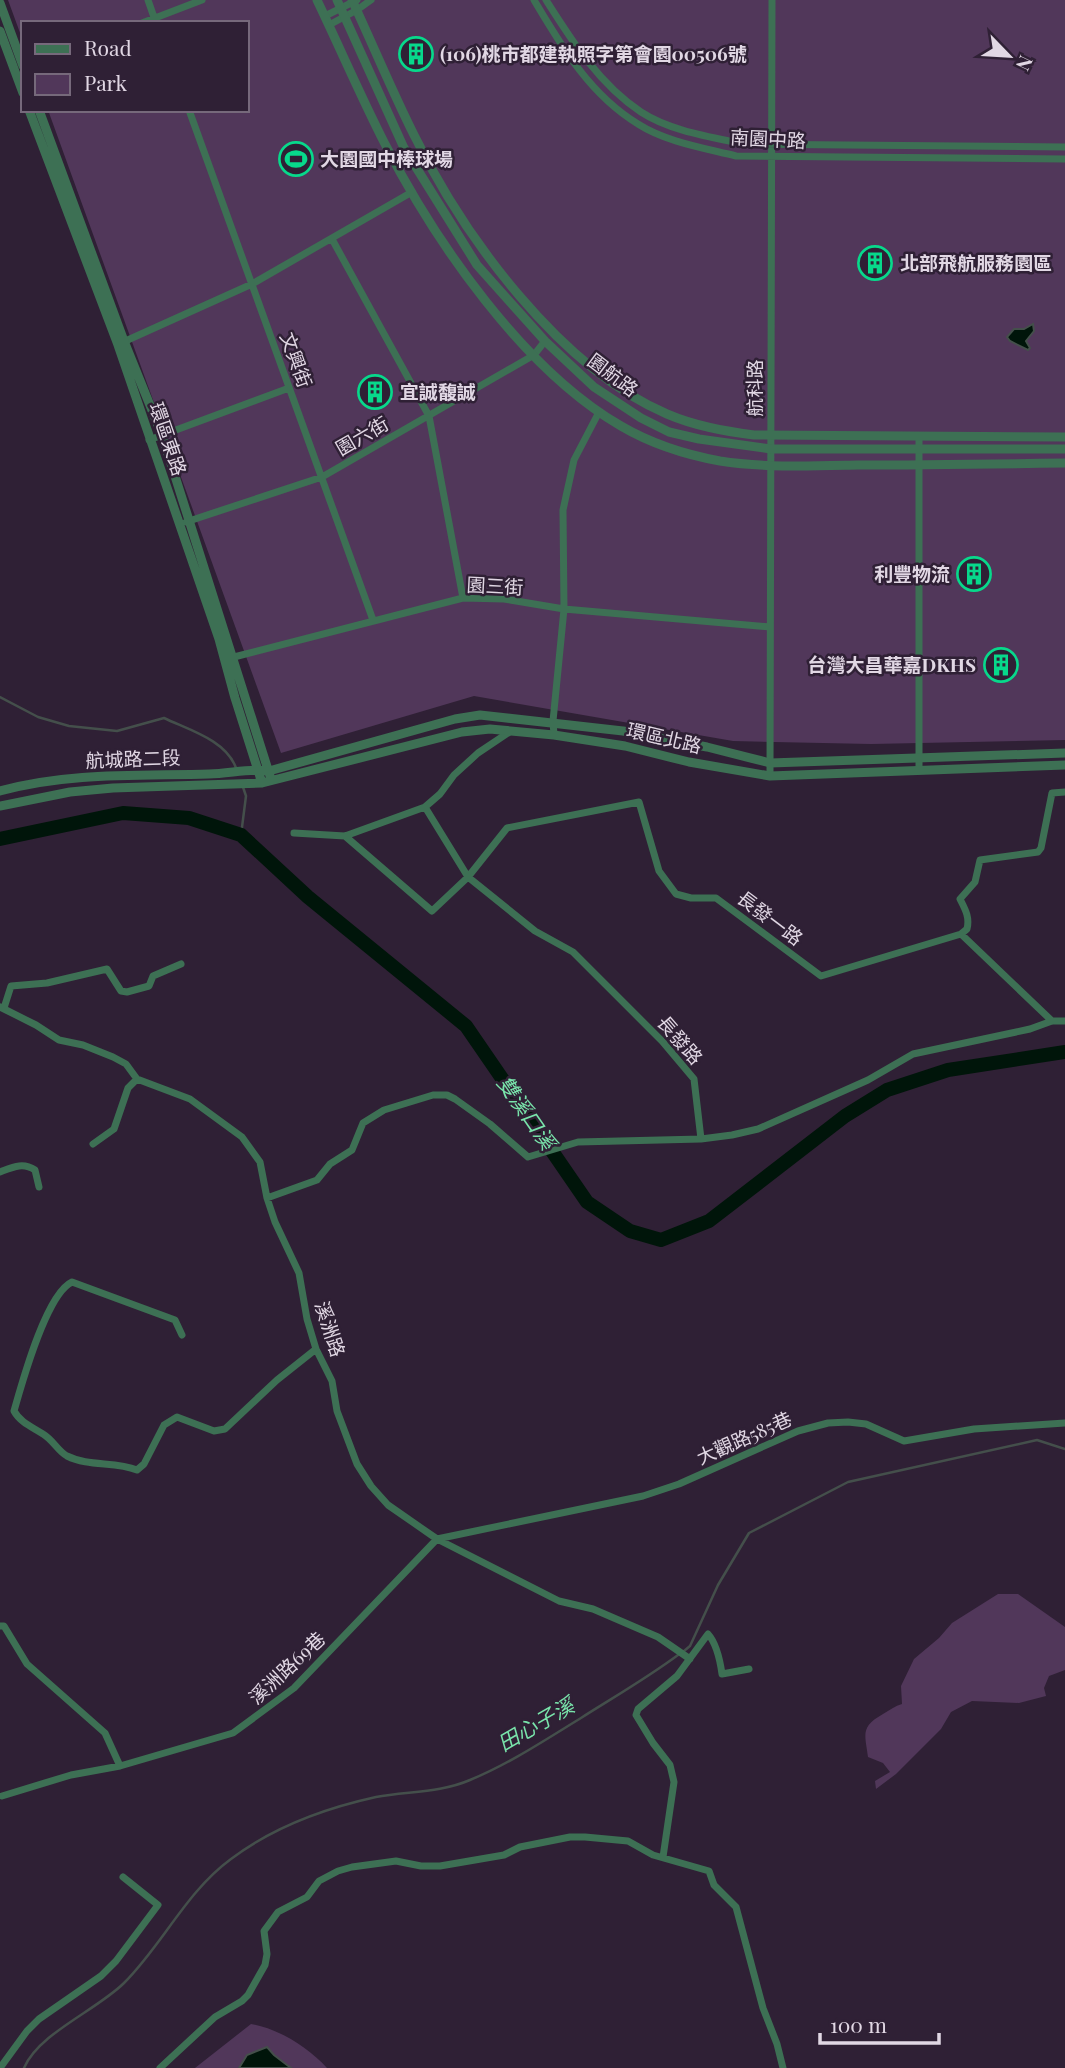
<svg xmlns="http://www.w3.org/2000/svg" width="1065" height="2068" font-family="'Playfair Display','Noto Sans TC',serif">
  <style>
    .green { fill: #51375a }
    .water { fill: #00150a; stroke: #444f4b; stroke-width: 2 }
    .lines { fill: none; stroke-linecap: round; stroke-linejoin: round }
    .stream { stroke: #444f4b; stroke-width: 2.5 }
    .river { stroke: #00150a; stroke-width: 14 }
    .minor { stroke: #3d7054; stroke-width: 7 }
    .tertiary { stroke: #3d7054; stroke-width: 9 }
    .labels { text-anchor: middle; stroke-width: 5; stroke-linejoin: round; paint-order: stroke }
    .poi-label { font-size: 19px; font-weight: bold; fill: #e1d7e4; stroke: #2f2035; text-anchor: start }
    .street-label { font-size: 19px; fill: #e1d7e4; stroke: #2f2035 }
    .water-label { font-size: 21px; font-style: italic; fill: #79e4ab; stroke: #2f2035 }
  </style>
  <rect width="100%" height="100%" fill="#2f2035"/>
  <path class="green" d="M 8,0 L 1065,0 L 1065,740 L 871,744 L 733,741 L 474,696 L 281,753 L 48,110 L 247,110 L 247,23 L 23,23 L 23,41 Z
    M 998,1594 L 1018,1594 L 1065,1627 L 1065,1670 L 1049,1676 L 1044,1688 L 1046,1696 L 1019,1703 L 972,1701 L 951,1712 L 941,1729 L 896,1774 L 876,1789 L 875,1781 L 890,1772 L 883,1763 L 868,1757 C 865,1734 860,1727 883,1714 C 890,1710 895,1706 902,1704 L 901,1686 L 914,1659 L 939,1638 L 952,1623 Z
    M 251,2024 C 279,2029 308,2047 327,2068 L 195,2068 Z"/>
  <path class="water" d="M 1033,324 L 1034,331 L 1026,341 L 1030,348 L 1028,350 L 1010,341 L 1007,337 L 1014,329 L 1024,329 Z
    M 267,2047 L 274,2055 L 291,2068 L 239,2068 L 247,2055 Z"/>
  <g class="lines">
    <path class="stream" d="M 0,697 L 38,717 L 69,726 L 117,731 L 164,718 C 189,730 226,740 236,768
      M 241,835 L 246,796 L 243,787
      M 684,1651 L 690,1646 L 718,1585 L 749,1533 L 848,1482 L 1037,1440 L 1065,1449
      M 24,2068 C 39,2033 97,2010 124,1983 C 163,1944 186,1892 231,1859 C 272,1828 326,1808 376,1797 C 407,1791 440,1793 470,1780 C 509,1764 545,1740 581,1718 C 614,1697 647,1678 678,1655"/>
    <path class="river" d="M 0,839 L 123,813 L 189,818 L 241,835 L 308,897 L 466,1026 L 587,1202 L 630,1231 L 661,1240 L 709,1221 L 845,1116 L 887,1090 L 948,1070 L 1065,1052"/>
    <path class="minor" d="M 148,0 L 156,23
      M 534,0 C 562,47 590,95 638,124 C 666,142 704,148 736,156 L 1065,159
      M 546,0 C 572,41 599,84 641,112 C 670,131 711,137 744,144 L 1065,147
      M 325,16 L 357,0
      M 142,23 L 202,0
      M 329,25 L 357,10 L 371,0
      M 189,110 L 373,620
      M 332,239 L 429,416 L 463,598
      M 121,343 L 252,284 L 412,192
      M 149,440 L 289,388
      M 186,522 L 322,477 L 534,355 L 545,341
      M 230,658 L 463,598 L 504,599 L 564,609 L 770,627
      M 554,735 L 553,721 L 564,609 L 563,510 L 574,460 L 599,412
      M 919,769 L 919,437
      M 770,776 L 772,0
      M 425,807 L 468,877 L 535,931 L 573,952 L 662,1041 L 694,1079 L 701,1139
      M 294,833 L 345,836 L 425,807 L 440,794 L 454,775 L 478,753 L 511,731
      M 345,836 L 432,911 L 468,877 L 507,828 L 639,802 L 659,871 L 676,894 L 691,898 L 716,898 L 821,976 L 961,934 L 1052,1021
      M 961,934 L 967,929 C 970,917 965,909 960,899 L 975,882 L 980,860 L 1038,852 L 1041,848 L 1052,793 L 1065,792
      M 0,1007 L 36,1025 L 59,1040 L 83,1045 L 113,1057 L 126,1064 L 137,1079 L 190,1099 L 242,1137 L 260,1162 L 267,1198 L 275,1222 L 299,1273 L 307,1319 L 316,1349 L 332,1381 L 337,1411 L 357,1464 L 371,1486 L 388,1505 L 437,1539 L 559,1601 L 593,1609 L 658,1637 L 690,1659
      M 4,1008 L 11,986 L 47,983 L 107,969 L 121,991 L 127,992 L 149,986 L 153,976 L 181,964
      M 93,1144 L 114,1129 L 128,1088 L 137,1079
      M 0,1172 C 13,1167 23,1162 35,1170 L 39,1187
      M 267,1198 L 317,1180 L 330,1164 L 352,1150 L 363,1123 L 384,1110 L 433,1095 L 447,1095 L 455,1099 L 490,1124 L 528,1157 L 578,1142 L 701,1139 L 732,1135 L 758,1129 L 868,1080 L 913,1054 L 1030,1029 L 1052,1021 L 1065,1021
      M 182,1335 L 175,1320 L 72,1282 C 46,1294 22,1383 14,1411 C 20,1422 32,1427 43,1434 C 53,1440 58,1451 67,1456 C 89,1467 115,1461 137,1470 L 144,1464 L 164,1425 L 177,1417 L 214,1431 L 225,1429 L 277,1380 L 316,1349
      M 0,1626 L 4,1626 L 27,1664 L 105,1733 L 120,1766
      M 2,1796 L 71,1775 L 120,1766 L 233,1733 L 294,1688 L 437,1539 L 643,1496 L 679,1484 L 798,1431 L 828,1423 L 848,1422 L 866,1424 L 904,1441 L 974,1429 L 1065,1423
      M 663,1857 L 674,1782 L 670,1765 L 653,1743 L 636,1715 L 638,1709 L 677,1676 L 708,1634 C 717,1644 720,1660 722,1674 L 749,1669
      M 0,2068 L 27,2031 L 39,2019 L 101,1976 L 116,1961 L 158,1905 L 123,1877
      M 160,2068 L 215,2017 L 242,2001 L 248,1995 L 265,1965 L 267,1954 L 264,1931 L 278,1912 L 307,1897 L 319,1881 L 338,1871 L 352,1867 L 396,1861 L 421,1866 L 440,1866 L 504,1855 L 520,1847 L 570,1837 L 585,1837 L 628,1841 L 653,1855 L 709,1871 L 714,1885 L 736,1907 L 763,2008 L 777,2044 L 783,2068"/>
    <path class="tertiary" d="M 317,0 C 340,48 361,97 385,144 C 436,243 523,369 621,426 C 650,443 687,455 720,461 C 765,468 813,466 858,465 C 927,465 996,464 1065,463
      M 337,0 L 404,148 L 477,265 L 545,341 L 594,387 L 641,418 L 669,432 L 699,439 L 771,449 L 1065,449
      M 352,0 C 373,45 392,91 414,135 C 464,237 560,368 667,414 C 695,426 724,431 754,435 L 1065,437
      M 0,3 L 23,66
      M 0,31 L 23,93
      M 29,110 L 118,345 L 219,639 L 235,698 L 262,783
      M 39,110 L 124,341 L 162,435 L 270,776
      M 0,791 C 68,772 140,776 209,774 C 229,774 249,768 269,771 L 455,719 L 480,715 L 623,731 L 707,747 L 770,763 L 1065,753
      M 0,806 L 70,792 L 113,788 L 262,783 L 462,732 L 490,729 L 554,735 L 625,746 L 689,762 L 770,776 L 1065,765"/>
  </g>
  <defs>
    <g id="building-ring" transform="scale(1.75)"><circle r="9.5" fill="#2f2035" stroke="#07d98b" stroke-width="1.5"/><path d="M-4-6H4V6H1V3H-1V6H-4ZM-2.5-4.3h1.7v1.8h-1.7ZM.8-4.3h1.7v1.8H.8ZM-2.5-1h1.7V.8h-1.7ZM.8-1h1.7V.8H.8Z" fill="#07d98b"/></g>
    <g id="stadium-ring" transform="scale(1.75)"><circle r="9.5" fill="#2f2035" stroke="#07d98b" stroke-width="1.5"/><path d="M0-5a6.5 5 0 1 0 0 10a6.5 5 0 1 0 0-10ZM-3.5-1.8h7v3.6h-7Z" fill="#07d98b"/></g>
  </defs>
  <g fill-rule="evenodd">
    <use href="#building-ring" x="416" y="54"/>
    <use href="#stadium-ring" x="296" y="159"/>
    <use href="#building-ring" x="875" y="263"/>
    <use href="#building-ring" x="375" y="392"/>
    <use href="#building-ring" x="974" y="574"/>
    <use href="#building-ring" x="1001" y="665"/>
  </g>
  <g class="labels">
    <g class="poi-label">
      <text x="440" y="61">(106)桃市都建執照字第會園00506號</text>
      <text x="320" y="166">大園國中棒球場</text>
      <text x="900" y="270">北部飛航服務園區</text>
      <text x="400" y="399">宜誠馥誠</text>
      <text x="950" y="581" text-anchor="end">利豐物流</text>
      <text x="976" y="672" text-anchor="end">台灣大昌華嘉DKHS</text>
    </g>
    <g class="street-label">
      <text transform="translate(768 139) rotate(3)" y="7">南園中路</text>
      <text transform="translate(296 360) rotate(70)" y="7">文興街</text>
      <text transform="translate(613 375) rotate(37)" y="7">園航路</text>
      <text transform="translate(755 388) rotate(-90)" y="7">航科路</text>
      <text transform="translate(362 436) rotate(-30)" y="7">園六街</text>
      <text transform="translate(168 439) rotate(71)" y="7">環區東路</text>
      <text transform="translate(495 586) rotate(3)" y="7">園三街</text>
      <text transform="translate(664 738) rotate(13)" y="7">環區北路</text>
      <text transform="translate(133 759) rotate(-2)" y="7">航城路二段</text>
      <text transform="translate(770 918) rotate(37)" y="7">長發一路</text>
      <text transform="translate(680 1040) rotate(49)" y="7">長發路</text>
      <text transform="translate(330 1329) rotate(72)" y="7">溪洲路</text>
      <text transform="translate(744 1438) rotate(-24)" y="7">大觀路585巷</text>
      <text transform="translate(287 1668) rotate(-43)" y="7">溪洲路69巷</text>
    </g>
    <g class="water-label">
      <text transform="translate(526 1113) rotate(55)" y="7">雙溪口溪</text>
      <text transform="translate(536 1725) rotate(-30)" y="7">田心子溪</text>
    </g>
  </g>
  <rect x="21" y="21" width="228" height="91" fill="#2f2035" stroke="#76697b" stroke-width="2"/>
  <rect x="35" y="44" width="35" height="10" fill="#3d7054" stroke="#76697b" stroke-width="2"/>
  <text x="84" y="56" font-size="21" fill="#e1d7e4">Road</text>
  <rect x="35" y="74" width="35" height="21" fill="#51375a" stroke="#76697b" stroke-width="2"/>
  <text x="84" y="91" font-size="21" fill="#e1d7e4">Park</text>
  <g transform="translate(1009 56) rotate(115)" stroke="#2f2035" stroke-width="5" paint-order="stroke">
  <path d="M0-5L12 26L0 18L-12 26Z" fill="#e1d7e4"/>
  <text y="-10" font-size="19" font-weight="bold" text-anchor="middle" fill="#e1d7e4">N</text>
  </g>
  <path d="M820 2033v10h119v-10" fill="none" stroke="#e1d7e4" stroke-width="3.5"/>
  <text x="830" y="2033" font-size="21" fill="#e1d7e4" stroke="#2f2035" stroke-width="5" paint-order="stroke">100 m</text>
</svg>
